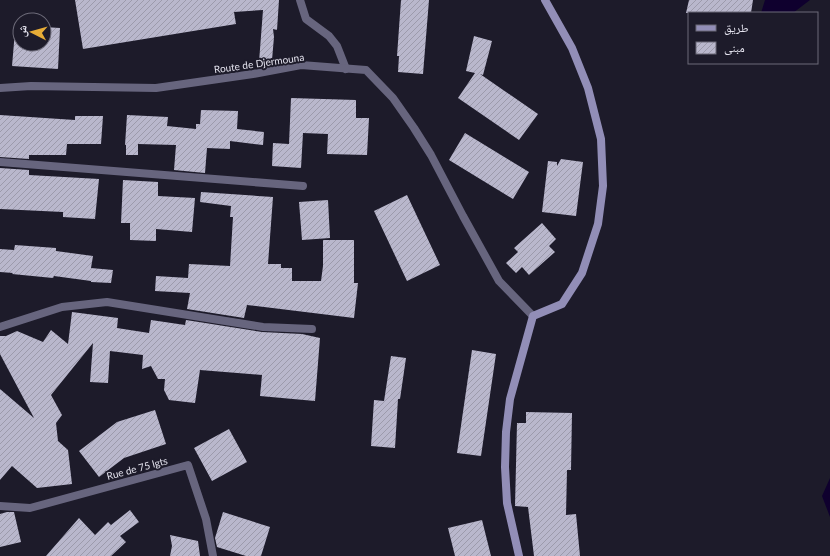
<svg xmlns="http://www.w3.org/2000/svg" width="830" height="556" font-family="Lato,'Noto Naskh Arabic',sans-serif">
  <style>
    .water { fill: #0f002e }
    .building { fill: url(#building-hatch) }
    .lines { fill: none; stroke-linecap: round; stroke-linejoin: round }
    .minor { stroke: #67657e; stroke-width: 8 }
    .tertiary { stroke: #67657e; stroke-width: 8 }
    .secondary { stroke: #928eb7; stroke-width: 8 }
    .labels { text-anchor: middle; stroke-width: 4; stroke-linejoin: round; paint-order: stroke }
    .street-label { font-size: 10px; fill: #e5e4ef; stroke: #1d1b2a }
  </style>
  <defs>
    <pattern id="building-hatch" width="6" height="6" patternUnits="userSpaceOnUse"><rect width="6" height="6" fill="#b9b7cc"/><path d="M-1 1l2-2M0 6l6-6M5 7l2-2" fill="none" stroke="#9c9aab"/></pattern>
  </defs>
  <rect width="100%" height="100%" fill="#1d1b2a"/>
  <path class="water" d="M 765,0 L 810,0 L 793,13 L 761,13 Z
    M 830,478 L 830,517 L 822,496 Z"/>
  <path class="building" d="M 75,0 L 279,0 L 277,30 L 273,29 L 274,37 L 272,60 L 259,62 L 263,10 L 234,12 L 236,24 L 83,49 Z
    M 401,0 L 429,0 L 423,74 L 398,72 L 399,56 L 397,56 Z
    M 689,0 L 753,0 L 751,13 L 686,13 Z
    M 44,27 L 60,28 L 58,69 L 12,66 L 15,31 L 20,31 L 20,44 L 44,44 Z
    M 474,36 L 492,41 L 483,75 L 480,74 L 538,114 L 519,140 L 458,98 L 475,73 L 466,71 Z
    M 291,98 L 356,100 L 356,118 L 369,118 L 367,155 L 327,154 L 328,134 L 303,133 L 301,168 L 272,166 L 273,143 L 289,144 Z
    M 201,110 L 238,111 L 237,129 L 264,132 L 263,145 L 230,141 L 230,149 L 207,148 L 205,173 L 174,170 L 176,145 L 138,144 L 138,155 L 126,155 L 126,145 L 125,145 L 127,115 L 168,117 L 167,126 L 196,129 L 196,124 L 200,124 Z
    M 0,115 L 75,120 L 75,116 L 103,116 L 101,144 L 67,144 L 66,155 L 29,155 L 29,159 L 0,157 Z
    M 465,133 L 529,172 L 513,199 L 449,160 Z
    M 561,159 L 583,162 L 576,216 L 542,212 L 548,161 L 557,162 L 557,166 Z
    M 0,168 L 29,170 L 29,175 L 99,179 L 95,219 L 63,217 L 63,212 L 0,209 Z
    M 123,180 L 158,182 L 158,196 L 195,198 L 192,232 L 156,229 L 156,241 L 130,240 L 130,223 L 121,223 Z
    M 201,192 L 273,197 L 268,264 L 281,264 L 281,268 L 292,268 L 292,281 L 321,281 L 323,266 L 323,240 L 354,240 L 354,283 L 358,283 L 354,318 L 247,305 L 244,318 L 187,309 L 190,293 L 155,291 L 156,276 L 188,278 L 189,264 L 230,266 L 233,217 L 230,217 L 231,206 L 200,202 Z
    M 407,195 L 440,265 L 407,281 L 374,211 Z
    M 328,200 L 330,238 L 302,240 L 299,202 Z
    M 542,223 L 556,239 L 549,246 L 555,252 L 529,275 L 522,267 L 516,273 L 506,263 L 518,252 L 514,248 Z
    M 15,245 L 56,248 L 56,251 L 93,256 L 91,268 L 113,270 L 111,283 L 91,282 L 91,281 L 54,276 L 53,278 L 12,274 L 13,273 L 0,272 L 0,249 L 14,250 Z
    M 72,312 L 118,318 L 117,328 L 149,333 L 151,320 L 185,325 L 186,320 L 262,332 L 302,334 L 320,338 L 315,401 L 260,396 L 262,375 L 200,370 L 195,403 L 169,400 L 164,390 L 165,379 L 158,379 L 151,366 L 142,369 L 143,355 L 110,351 L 108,383 L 90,382 L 93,343 L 51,395 L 62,415 L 56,423 L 58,441 L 68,450 L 72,484 L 37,488 L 12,466 L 0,480 L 0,389 L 34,418 L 0,354 L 0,336 L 6,336 L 17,331 L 43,342 L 51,330 L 68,344 Z
    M 472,350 L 496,354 L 481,456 L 457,453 Z
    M 391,356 L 406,358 L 400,399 L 398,399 L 395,448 L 371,446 L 374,400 L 384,401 Z
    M 155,410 L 166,444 L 124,458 L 99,477 L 79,451 L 117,422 Z
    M 526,412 L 572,413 L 571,470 L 567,470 L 566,515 L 576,514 L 580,556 L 534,556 L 528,507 L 515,506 L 517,423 L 526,423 Z
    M 229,429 L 247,462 L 212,481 L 194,448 Z
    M 130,510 L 139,522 L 120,536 L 126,542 L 111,556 L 46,556 L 79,518 L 95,535 L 108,522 L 111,525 Z
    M 7,512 L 14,512 L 21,542 L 0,547 L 0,514 Z
    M 223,512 L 270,527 L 261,556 L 246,556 L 217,547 L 215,538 Z
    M 482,520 L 491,556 L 455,556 L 448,528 Z
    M 170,535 L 198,541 L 200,556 L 170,556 L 172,546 Z"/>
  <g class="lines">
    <path class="minor" d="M 300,0 L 306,19 L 329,36 L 337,46 L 346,69
      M 0,162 L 303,186
      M 0,327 L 62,307 L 107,302 L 263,327 L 312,329
      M 0,506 L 30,508 L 188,465 L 206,519 L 213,556"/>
    <path class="tertiary" d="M 0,88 L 31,86 L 156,88 L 253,74 L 301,65 L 366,70 L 393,98 L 414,128 L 431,155 L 463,216 L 499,281 L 533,316"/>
    <path class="secondary" d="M 519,556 L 507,503 L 505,467 L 506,432 L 510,399 L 533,316 L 562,304 L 582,273 L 598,224 L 603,186 L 601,139 L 588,88 L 572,48 L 545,0"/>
  </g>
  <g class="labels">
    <g class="street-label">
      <text transform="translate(259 63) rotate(-8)" y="4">Route de Djermouna</text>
      <text transform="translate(137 468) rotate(-15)" y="4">Rue de 75 lgts</text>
    </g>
  </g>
  <rect x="688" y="12" width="130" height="52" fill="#1d1b2a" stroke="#6d6b79"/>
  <rect x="696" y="25" width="20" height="6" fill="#928eb7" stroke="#6d6b79"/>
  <text x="724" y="32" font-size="12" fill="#e5e4ef">طريق</text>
  <rect x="696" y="42" width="20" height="12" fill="url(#building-hatch)" stroke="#6d6b79"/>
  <text x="724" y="52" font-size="12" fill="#e5e4ef">مبنى</text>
  <g transform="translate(32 32) rotate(276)"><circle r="19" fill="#1d1b2a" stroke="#6d6b79"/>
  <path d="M0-3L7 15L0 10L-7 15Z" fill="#e7ac37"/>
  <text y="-6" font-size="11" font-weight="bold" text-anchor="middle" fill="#e5e4ef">ش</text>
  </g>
</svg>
